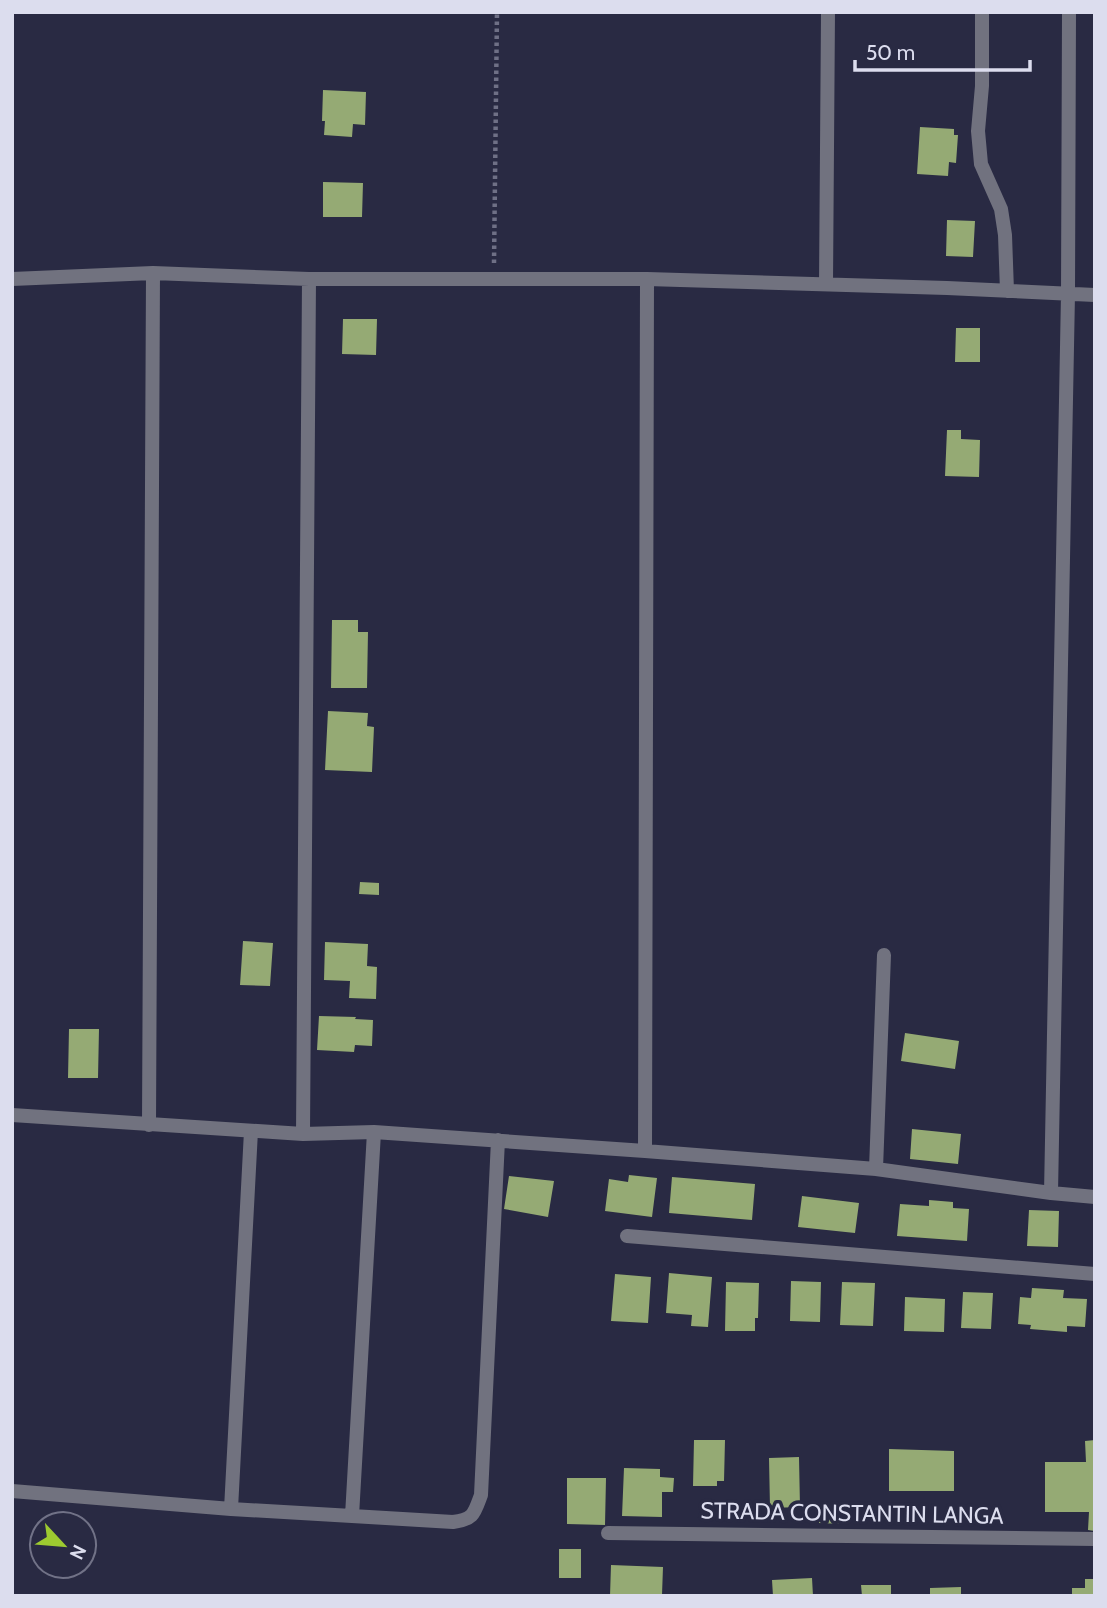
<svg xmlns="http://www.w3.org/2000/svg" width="1107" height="1608" font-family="Cabin,sans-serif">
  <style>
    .building { fill: #95aa74 }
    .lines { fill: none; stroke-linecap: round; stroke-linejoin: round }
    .path { stroke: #6f7086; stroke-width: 4.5; stroke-dasharray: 3.5 3.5; stroke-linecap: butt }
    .minor { stroke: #71727f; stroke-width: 14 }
    .labels { text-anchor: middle; stroke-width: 7; stroke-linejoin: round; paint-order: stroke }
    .street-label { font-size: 23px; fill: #dcddee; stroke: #292a43 }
  </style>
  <rect width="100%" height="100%" fill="#292a43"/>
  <path class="building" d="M 323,90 L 366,92 L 365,125 L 353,124 L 352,137 L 324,135 L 325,121 L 322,121 Z
    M 920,127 L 954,129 L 954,135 L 958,135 L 956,163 L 949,162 L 948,176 L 917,174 Z
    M 323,182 L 363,183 L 362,217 L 323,217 Z
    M 947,220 L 975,221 L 973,257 L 946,256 Z
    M 343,319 L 377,319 L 376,355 L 342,354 Z
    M 956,328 L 980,328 L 980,362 L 955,362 Z
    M 947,430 L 961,430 L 961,439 L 980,440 L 979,477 L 945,476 Z
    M 332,620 L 358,620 L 358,632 L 368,632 L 367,688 L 331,688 Z
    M 328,711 L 368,713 L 367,726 L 374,727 L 372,772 L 325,770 Z
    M 360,882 L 379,883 L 379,895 L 359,894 Z
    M 243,941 L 273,943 L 270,986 L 240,985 Z
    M 325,942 L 368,944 L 367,966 L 377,967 L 376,999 L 349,998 L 350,981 L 324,980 Z
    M 319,1016 L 356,1017 L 355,1019 L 373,1020 L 372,1046 L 355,1045 L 354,1052 L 317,1050 Z
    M 69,1029 L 99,1029 L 98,1078 L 68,1078 Z
    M 905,1033 L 959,1041 L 955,1069 L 901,1061 Z
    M 912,1129 L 961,1134 L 958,1164 L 910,1159 Z
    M 629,1175 L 657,1178 L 652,1217 L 605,1211 L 609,1179 L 628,1182 Z
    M 509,1176 L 554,1181 L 548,1217 L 504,1209 Z
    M 672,1177 L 755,1184 L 752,1220 L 669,1213 Z
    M 802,1196 L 859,1203 L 855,1233 L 798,1227 Z
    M 929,1200 L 953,1202 L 953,1208 L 969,1209 L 967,1241 L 897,1236 L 900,1204 L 929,1206 Z
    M 1029,1210 L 1059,1211 L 1058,1247 L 1027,1246 Z
    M 669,1273 L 712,1277 L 708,1327 L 691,1326 L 692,1315 L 666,1313 Z
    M 615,1274 L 651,1277 L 648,1323 L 611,1321 Z
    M 791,1281 L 821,1282 L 820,1322 L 790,1321 Z
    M 726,1282 L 759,1283 L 758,1318 L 755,1318 L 755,1331 L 725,1331 Z
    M 842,1282 L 875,1283 L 873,1326 L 840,1325 Z
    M 1032,1288 L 1064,1290 L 1063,1298 L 1087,1299 L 1085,1327 L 1067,1326 L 1067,1332 L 1030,1329 L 1031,1325 L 1018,1324 L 1020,1297 L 1031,1298 Z
    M 963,1292 L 993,1293 L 991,1329 L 961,1328 Z
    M 905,1297 L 945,1299 L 944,1332 L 904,1331 Z
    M 694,1440 L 725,1440 L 724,1481 L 717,1481 L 717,1486 L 693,1486 Z
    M 1095,1440 L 1095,1531 L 1088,1530 L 1089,1512 L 1045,1512 L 1045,1462 L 1086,1462 L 1085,1441 Z
    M 889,1449 L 954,1451 L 954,1491 L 889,1491 Z
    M 799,1457 L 800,1507 L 770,1508 L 769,1458 Z
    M 624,1468 L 660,1469 L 660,1477 L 674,1478 L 673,1492 L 662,1492 L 662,1517 L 622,1516 Z
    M 567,1478 L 606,1478 L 605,1525 L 567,1524 Z
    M 819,1508 L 844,1510 L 843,1524 L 819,1523 Z
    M 559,1549 L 581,1549 L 581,1578 L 559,1578 Z
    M 611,1565 L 663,1567 L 662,1595 L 610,1596 Z
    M 812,1578 L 813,1596 L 773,1596 L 772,1580 Z
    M 1085,1579 L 1095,1579 L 1095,1596 L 1072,1596 L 1072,1588 L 1085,1588 Z
    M 861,1585 L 891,1585 L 891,1596 L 862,1596 Z
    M 961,1587 L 961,1596 L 930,1596 L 930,1588 Z"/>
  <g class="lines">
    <path class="path" d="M 494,263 L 497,12"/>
    <path class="minor" d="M 982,12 L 982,86 L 978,131 L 981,164 L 1001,209 L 1005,235 L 1007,291
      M 12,279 L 153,273 L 309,279 L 647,279 L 947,288 L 1095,295
      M 826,284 L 828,12
      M 12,1115 L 303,1134 L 374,1132 L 645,1151 L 876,1169 L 1051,1193 L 1095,1197
      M 149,1125 L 153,273
      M 374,1132 L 352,1516 L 453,1522 C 474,1519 474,1514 481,1495 L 498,1140
      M 303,1134 L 309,279
      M 645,1151 L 647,279
      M 876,1169 L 884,955
      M 1051,1193 L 1068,294 L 1069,12
      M 627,1236 L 1095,1274
      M 12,1491 L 231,1509 L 352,1516
      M 231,1509 L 251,1131
      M 608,1533 L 1095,1539"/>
  </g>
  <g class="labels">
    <g class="street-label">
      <text transform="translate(852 1513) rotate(1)" y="8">STRADA CONSTANTIN LANGA</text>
    </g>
  </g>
  <rect width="1107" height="1608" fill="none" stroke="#dcddee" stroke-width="28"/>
  <g transform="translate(63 1545) rotate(116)"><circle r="33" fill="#292a43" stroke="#717287" stroke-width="2"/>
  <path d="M0-5L12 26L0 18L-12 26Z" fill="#9dca30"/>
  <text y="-10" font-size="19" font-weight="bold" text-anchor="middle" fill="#dcddee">N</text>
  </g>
  <path d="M855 60v10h175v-10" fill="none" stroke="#dcddee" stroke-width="3.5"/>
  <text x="866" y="60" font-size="21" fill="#dcddee" stroke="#292a43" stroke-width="5" paint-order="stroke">50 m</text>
</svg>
